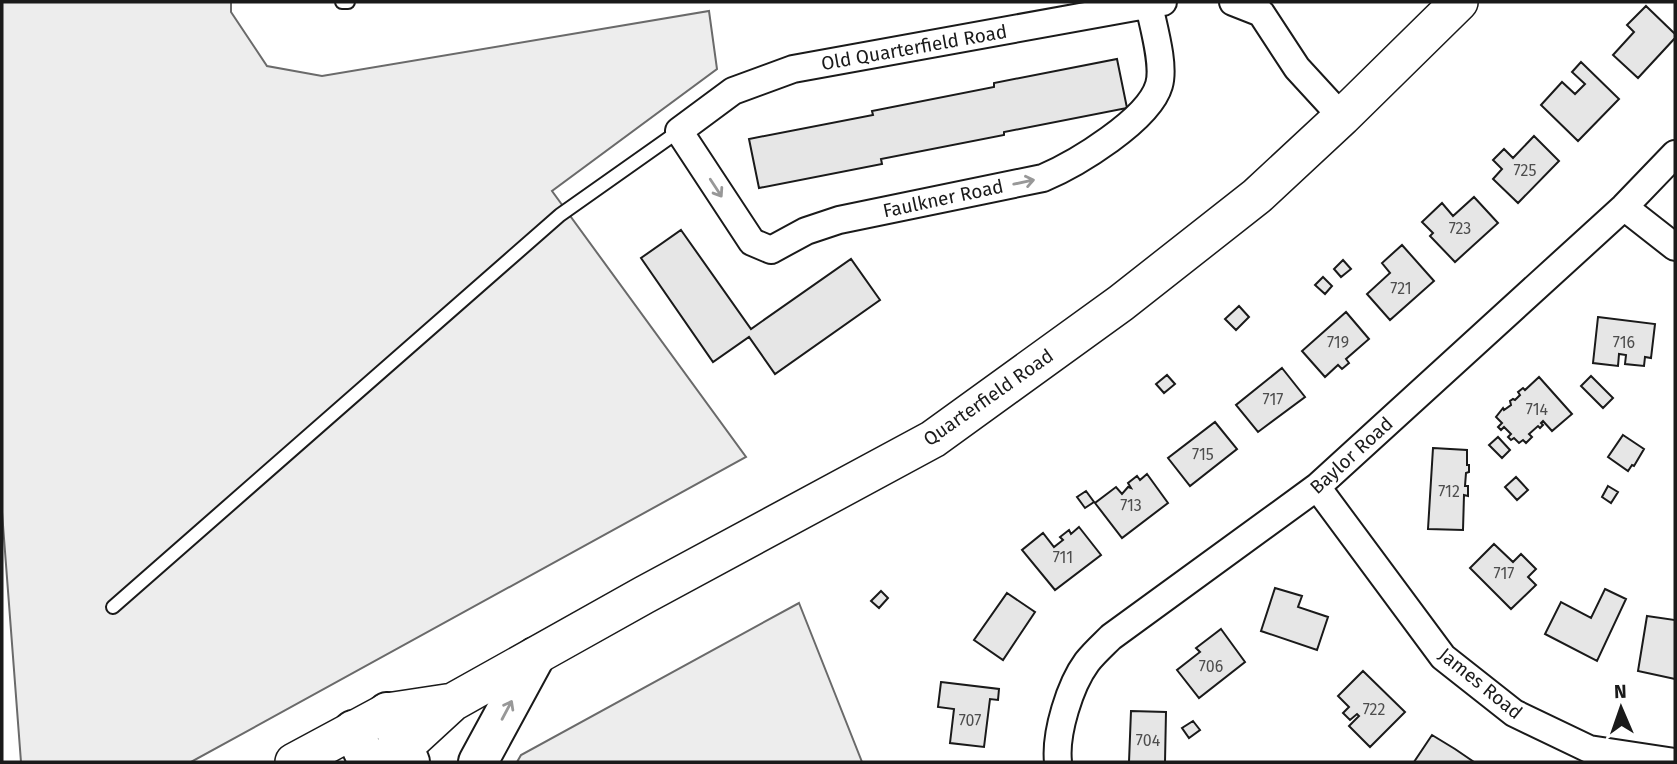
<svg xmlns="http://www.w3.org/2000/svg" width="1677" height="764" font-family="'Fira Sans',sans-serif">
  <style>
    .built { fill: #ededed; stroke: #6a6a6a; stroke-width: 2 }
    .building { fill: #e6e6e6; stroke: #1a1a1a; stroke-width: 2 }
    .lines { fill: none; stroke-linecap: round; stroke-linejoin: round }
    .lane-casing { stroke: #1a1a1a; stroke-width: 16 }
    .street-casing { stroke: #1a1a1a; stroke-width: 30 }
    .secondary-casing { stroke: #1a1a1a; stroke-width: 40 }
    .highway-casing { stroke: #1a1a1a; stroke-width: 42 }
    .lane { stroke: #fff; stroke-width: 12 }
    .street { stroke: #fff; stroke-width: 26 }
    .secondary { stroke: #fff; stroke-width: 37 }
    .highway { stroke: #fff; stroke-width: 38 }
    .oneway { stroke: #989898 }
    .labels { text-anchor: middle; stroke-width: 5; stroke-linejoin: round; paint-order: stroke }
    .number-label { font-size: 16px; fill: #4d4d4d }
    .street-label { font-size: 19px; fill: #1a1a1a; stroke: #fff }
  </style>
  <rect width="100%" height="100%" fill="#fff"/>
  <path class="built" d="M 2,2 L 231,2 L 231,12 L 267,66 L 322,76 L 709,11 L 717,69 L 552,191 L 746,457 L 191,762 L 21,762 L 2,512 Z
    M 799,603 L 862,762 L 517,762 L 521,755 Z"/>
  <path class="building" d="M 1646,6 L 1675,34 L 1675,38 L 1638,78 L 1613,55 L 1634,32 L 1627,25 Z
    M 1117,59 L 1127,108 L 1004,132 L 1004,135 L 881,159 L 882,164 L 759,188 L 749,139 L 873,115 L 872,111 L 994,87 L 994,83 Z
    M 1581,62 L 1619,99 L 1578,141 L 1541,105 L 1562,82 L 1575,94 L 1585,84 L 1572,72 Z
    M 1534,136 L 1559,161 L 1518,203 L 1493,179 L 1502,169 L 1493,160 L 1504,149 L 1513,158 Z
    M 1474,197 L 1498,223 L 1455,262 L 1430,236 L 1433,233 L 1422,222 L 1442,203 L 1453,216 Z
    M 681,230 L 751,329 L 851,259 L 880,300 L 775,374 L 749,337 L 713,362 L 641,258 Z
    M 1402,245 L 1434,281 L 1390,320 L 1367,294 L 1390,273 L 1382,263 Z
    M 1343,260 L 1351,269 L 1341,277 L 1334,269 Z
    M 1323,277 L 1332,286 L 1325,294 L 1315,285 Z
    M 1239,306 L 1249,317 L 1236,330 L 1225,319 Z
    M 1346,312 L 1369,339 L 1346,359 L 1349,363 L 1342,369 L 1338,365 L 1325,377 L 1302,351 Z
    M 1598,317 L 1655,324 L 1651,358 L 1645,357 L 1644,366 L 1625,364 L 1626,355 L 1619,354 L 1618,366 L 1593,363 Z
    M 1282,368 L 1305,397 L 1258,432 L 1236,405 Z
    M 1167,375 L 1175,384 L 1164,393 L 1156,384 Z
    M 1591,376 L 1613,398 L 1603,408 L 1581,386 Z
    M 1539,377 L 1572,414 L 1552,431 L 1543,421 L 1541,423 L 1543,425 L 1540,428 L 1538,426 L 1529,434 L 1532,437 L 1526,443 L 1523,440 L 1519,443 L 1514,438 L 1511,440 L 1508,437 L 1511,434 L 1504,427 L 1501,430 L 1498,427 L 1502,423 L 1496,417 L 1503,408 L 1504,410 L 1511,405 L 1510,401 L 1513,399 L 1515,400 L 1520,395 L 1518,392 L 1523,388 L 1525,390 Z
    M 1215,422 L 1237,449 L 1190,486 L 1168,458 Z
    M 1623,435 L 1644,449 L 1634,466 L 1632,465 L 1628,471 L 1608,457 Z
    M 1498,437 L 1510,450 L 1502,458 L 1489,445 Z
    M 1433,448 L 1467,450 L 1467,465 L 1469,465 L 1469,472 L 1466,473 L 1465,486 L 1468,486 L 1468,496 L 1464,495 L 1463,530 L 1428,529 Z
    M 1147,474 L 1168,503 L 1122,538 L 1095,503 L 1116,487 L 1122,494 L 1128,487 L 1131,488 L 1128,483 L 1137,476 L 1140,480 Z
    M 1516,477 L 1528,490 L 1517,500 L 1505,487 Z
    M 1608,486 L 1618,492 L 1611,503 L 1602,497 Z
    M 1086,491 L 1094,502 L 1085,508 L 1077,497 Z
    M 1079,527 L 1101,555 L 1055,590 L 1022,550 L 1043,533 L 1054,547 L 1063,540 L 1060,537 L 1069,530 L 1071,534 Z
    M 1494,544 L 1513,562 L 1521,554 L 1536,569 L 1528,577 L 1536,585 L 1511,609 L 1470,568 Z
    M 1275,588 L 1302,596 L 1298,607 L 1328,617 L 1317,650 L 1261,631 Z
    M 1605,589 L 1626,599 L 1597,661 L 1545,634 L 1561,602 L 1591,618 Z
    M 881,591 L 888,598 L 879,608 L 871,601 Z
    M 1007,593 L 1035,612 L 1003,660 L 974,640 Z
    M 1647,616 L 1675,620 L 1675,679 L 1638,671 Z
    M 1221,629 L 1245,662 L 1199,698 L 1177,670 L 1200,652 L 1196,648 Z
    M 1363,671 L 1405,712 L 1370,747 L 1349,726 L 1359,716 L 1357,714 L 1350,720 L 1343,713 L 1349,707 L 1338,696 Z
    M 941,682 L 999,689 L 998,700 L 990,699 L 984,747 L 950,743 L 954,709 L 938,707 Z
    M 1131,711 L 1166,712 L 1165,762 L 1129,762 Z
    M 1193,721 L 1200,730 L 1189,738 L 1182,728 Z
    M 1432,735 L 1455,749 L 1474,762 L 1414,762 Z"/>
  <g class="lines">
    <g class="lane-casing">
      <path id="lane" d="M 342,2 L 348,2
        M 113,607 L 560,215 L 679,131"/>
    </g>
    <g class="street-casing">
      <path id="street" d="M 1233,2 L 1261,13 L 1297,68 L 1342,117
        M 1149,5 C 1153,25 1165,65 1159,85 C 1149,120 1076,164 1043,178 L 839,220 L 806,231 L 771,250 L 752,242 L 679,131 L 733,91 L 793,69 L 1163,2
        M 1624,207 L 1675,247
        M 1317,487 L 1443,657 L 1514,713 L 1589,749 L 1675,762
        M 1058,762 C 1055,733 1070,685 1087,662 C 1094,653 1103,645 1111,637 L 1317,487 L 1624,207 L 1675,154"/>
    </g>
    <g class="secondary-casing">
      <path id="secondary" d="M 294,762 L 387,712 L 453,702
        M 375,762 L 403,748 L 453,702 L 644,595 L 933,439 L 1121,303 L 1257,196 L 1342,117 L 1459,2"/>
    </g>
    <g class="highway-casing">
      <path id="highway" d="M 387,712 L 410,762
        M 353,730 L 368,762
        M 478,762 L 535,657"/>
    </g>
    <use href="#lane" class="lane"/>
    <use href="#street" class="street"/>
    <use href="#secondary" class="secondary"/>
    <use href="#highway" class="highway"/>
  </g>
  <defs><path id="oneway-shaft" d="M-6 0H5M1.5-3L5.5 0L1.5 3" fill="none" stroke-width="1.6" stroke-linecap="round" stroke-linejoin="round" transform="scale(1.75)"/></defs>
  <g class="oneway">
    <use href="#oneway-shaft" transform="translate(1024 182) rotate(-12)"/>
    <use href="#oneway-shaft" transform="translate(716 188) rotate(57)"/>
    <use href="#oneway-shaft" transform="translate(507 710) rotate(-62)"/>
  </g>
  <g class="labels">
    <g class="number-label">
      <text x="1525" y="176">725</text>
      <text x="1460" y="234">723</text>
      <text x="1401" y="294">721</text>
      <text x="1338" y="348">719</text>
      <text x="1624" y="348">716</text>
      <text x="1273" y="405">717</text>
      <text x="1537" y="415">714</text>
      <text x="1203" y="460">715</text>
      <text x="1449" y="497">712</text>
      <text x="1131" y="511">713</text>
      <text x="1063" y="563">711</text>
      <text x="1504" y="579">717</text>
      <text x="1211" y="672">706</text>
      <text x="1374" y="715">722</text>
      <text x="970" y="726">707</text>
      <text x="1148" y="746">704</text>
    </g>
    <g class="street-label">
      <text transform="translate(914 47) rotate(-10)" y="7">Old Quarterfield Road</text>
      <text transform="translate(943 198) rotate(-12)" y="7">Faulkner Road</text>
      <text transform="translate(988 397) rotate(-35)" y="7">Quarterfield Road</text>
      <text transform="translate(1351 455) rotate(-42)" y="7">Baylor Road</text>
      <text transform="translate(1481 683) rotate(39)" y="7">James Road</text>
    </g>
  </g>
  <rect width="1677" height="764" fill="none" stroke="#1a1a1a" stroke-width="7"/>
  <g transform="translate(1621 708) rotate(358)" stroke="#ffffff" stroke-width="5" paint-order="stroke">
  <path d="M0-5L12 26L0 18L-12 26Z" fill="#1a1a1a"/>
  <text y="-10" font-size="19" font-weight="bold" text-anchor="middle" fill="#1a1a1a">N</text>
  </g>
</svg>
